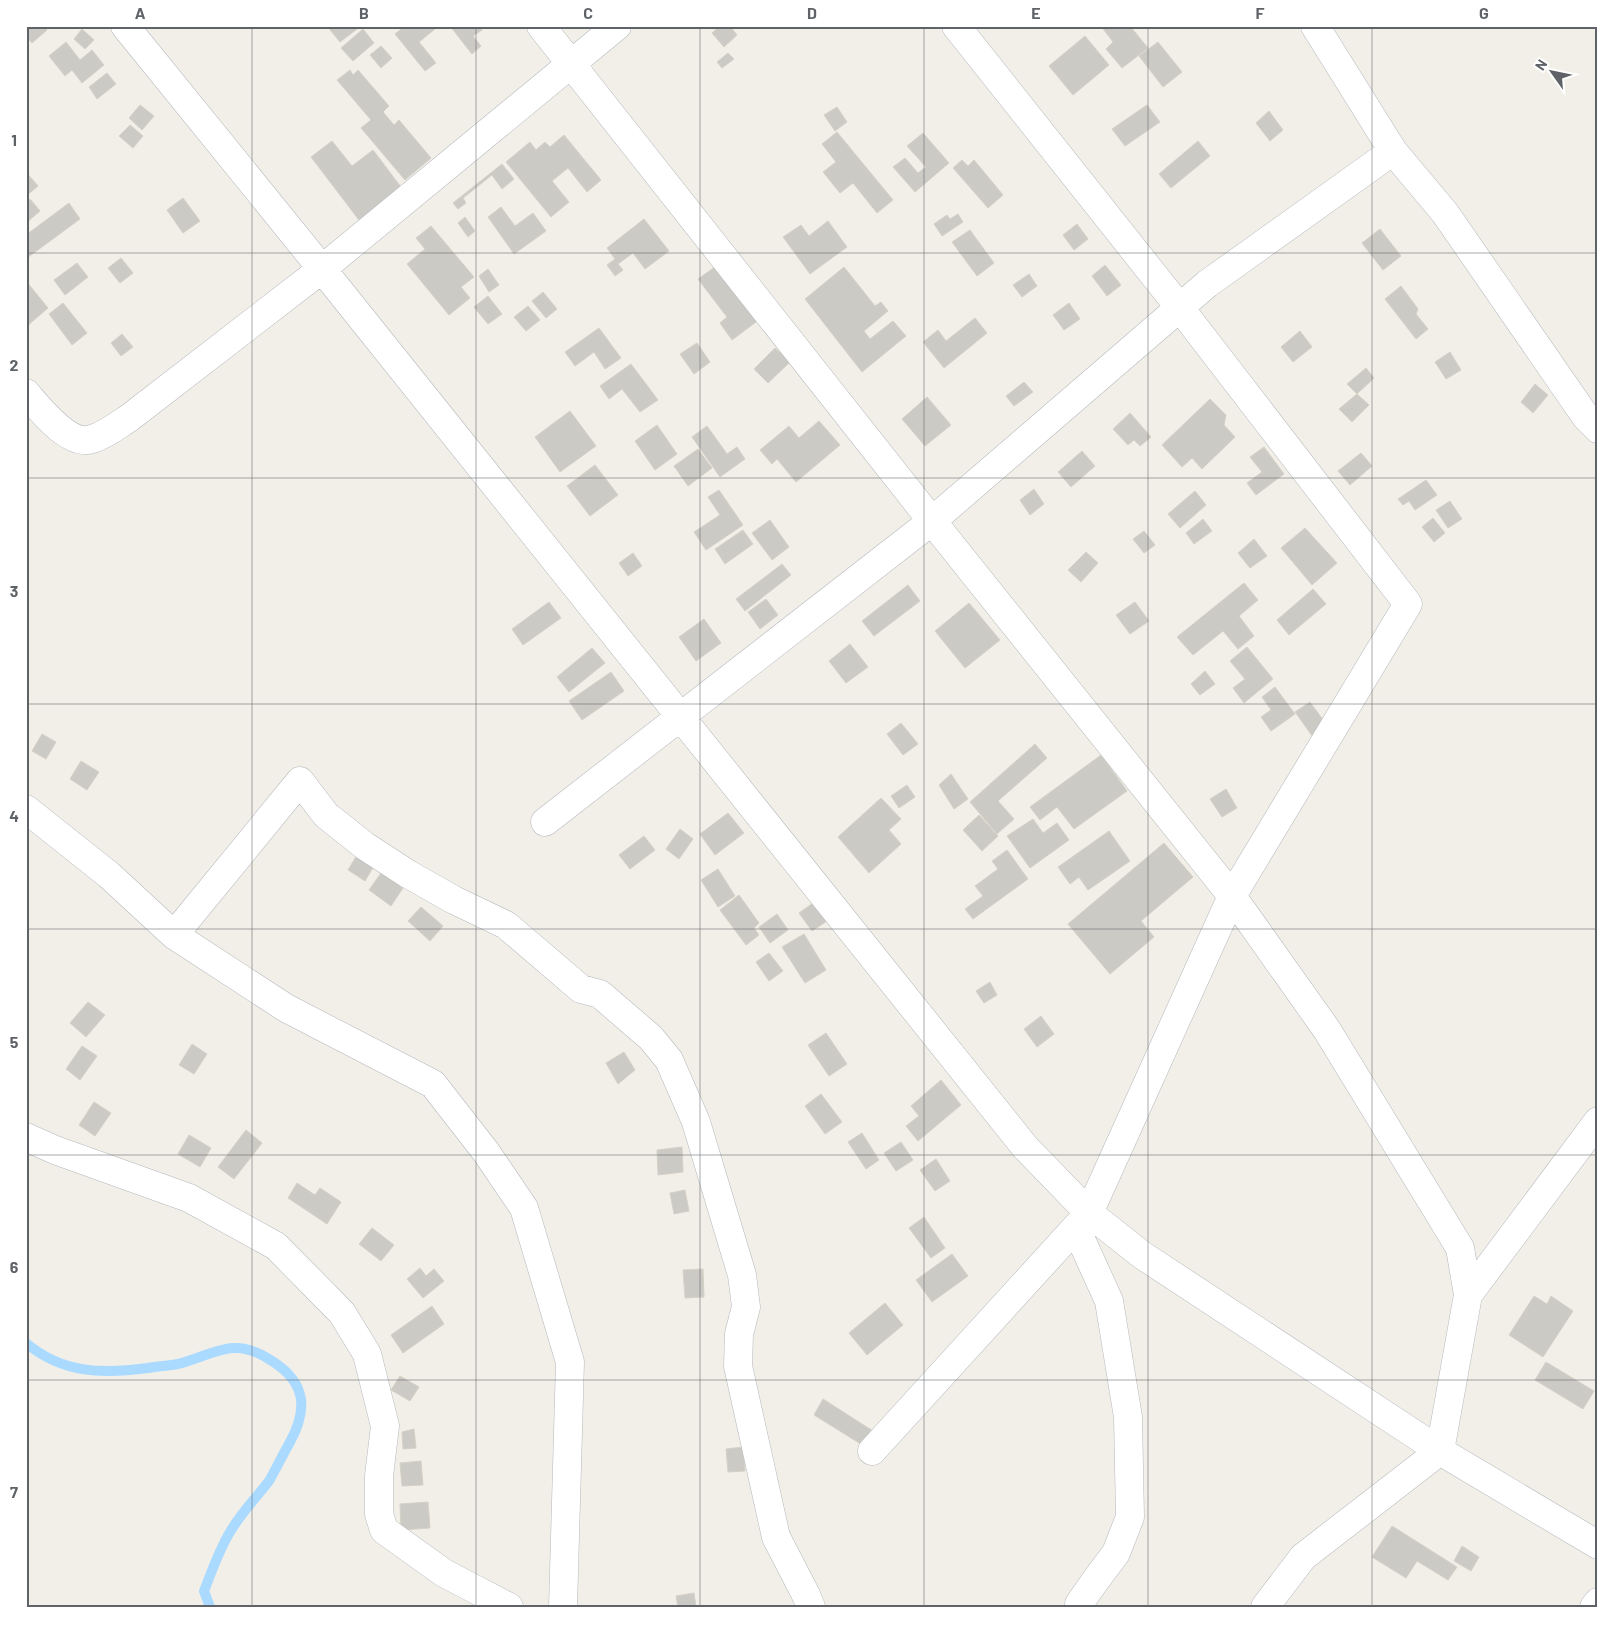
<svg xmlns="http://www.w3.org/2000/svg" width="1624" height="1633" font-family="Barlow,sans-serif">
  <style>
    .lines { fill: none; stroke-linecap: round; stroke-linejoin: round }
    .stream { stroke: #aadaff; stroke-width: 10 }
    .building { fill: #cccac5; stroke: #d6d1c6 }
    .street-casing { stroke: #b5b8bc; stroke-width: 29 }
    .street { stroke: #fff; stroke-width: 28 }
    .grid { fill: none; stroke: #5f6368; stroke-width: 1; stroke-opacity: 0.55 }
    .neatline { fill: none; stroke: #5f6368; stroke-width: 2 }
    .grid-label { font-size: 16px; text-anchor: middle; font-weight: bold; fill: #5f6368 }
  </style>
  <rect width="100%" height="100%" fill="#f1efe8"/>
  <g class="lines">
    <path class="stream" d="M 26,1343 C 63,1374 103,1374 148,1368 C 158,1366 168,1366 178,1364 C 194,1360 217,1349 233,1348 C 247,1347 260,1353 272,1361 C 307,1383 308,1410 289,1444 C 282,1456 276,1469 269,1481 C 256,1498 241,1513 230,1532 C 219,1550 212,1571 204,1591 L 210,1607"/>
  </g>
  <path class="building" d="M 30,26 L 44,26 L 47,30 L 32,43 L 26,36 L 26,30 Z
    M 327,26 L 361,26 L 340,42 Z
    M 405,26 L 432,26 L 435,29 L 419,42 L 436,63 L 425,71 L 395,34 Z
    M 450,26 L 479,26 L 482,30 L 473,36 L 481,46 L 472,54 Z
    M 720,26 L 730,26 L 737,35 L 724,47 L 712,33 Z
    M 1101,26 L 1130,26 L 1148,48 L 1122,68 L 1106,49 L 1113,42 Z
    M 82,29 L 94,40 L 85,49 L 74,39 Z
    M 363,29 L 374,43 L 353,61 L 341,48 Z
    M 1085,36 L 1109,65 L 1073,95 L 1049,66 Z
    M 66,42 L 80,60 L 92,50 L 104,65 L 82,83 L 72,70 L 65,76 L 49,56 Z
    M 1158,42 L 1182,72 L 1163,87 L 1139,56 Z
    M 381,46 L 392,58 L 381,68 L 370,55 Z
    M 728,53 L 734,59 L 722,68 L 717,62 Z
    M 350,70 L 353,75 L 358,70 L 389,106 L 383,112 L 394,125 L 399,120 L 431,158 L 405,180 L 361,128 L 371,120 L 337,80 Z
    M 107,73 L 116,84 L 97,99 L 89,87 Z
    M 140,105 L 154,116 L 142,130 L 129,118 Z
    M 1147,105 L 1160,122 L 1125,146 L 1112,129 Z
    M 837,107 L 847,122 L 835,131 L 824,115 Z
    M 1269,111 L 1283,130 L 1270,141 L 1256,123 Z
    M 130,125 L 143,136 L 133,148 L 119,136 Z
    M 837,132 L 893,200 L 877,213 L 853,183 L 840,193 L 823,172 L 836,162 L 822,144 Z
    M 923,133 L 949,163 L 915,192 L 893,167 L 905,158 L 918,173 L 926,167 L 907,146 Z
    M 564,135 L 601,180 L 587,192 L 568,168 L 552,181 L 569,202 L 551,217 L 506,162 L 530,142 L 536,150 L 545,142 L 550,147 Z
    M 332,141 L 352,166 L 373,150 L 401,187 L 359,220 L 311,157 Z
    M 1198,141 L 1210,156 L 1171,188 L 1159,174 Z
    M 962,160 L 968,166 L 974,160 L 1003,195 L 988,208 L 953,168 Z
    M 502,164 L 514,179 L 502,189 L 492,175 L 463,198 L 466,203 L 458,209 L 453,203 Z
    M 26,172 L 38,186 L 26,196 Z
    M 183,198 L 200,221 L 183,233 L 167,210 Z
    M 30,199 L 40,211 L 26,223 L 26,203 Z
    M 69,203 L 80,219 L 27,258 L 26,235 Z
    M 501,207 L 515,226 L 533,213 L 546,231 L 514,254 L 488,217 Z
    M 958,214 L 963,222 L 942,236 L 934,224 L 947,215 L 950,219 Z
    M 465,217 L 475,231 L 468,237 L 458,223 Z
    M 644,219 L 669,251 L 645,269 L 633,253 L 618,264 L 623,270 L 615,276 L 607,265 L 615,259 L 607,248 Z
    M 828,221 L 847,247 L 810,274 L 783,237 L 801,225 L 809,236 Z
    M 1077,224 L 1088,239 L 1074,250 L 1063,235 Z
    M 431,226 L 474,277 L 461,287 L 470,298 L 449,315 L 407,264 L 425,249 L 416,238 Z
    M 1380,229 L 1401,256 L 1383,270 L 1362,243 Z
    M 970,230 L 994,263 L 977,276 L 952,242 Z
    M 121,258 L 133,273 L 120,283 L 108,268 Z
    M 77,263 L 88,277 L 65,295 L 54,280 Z
    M 719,264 L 760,319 L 732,340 L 720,323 L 727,317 L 698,279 Z
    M 1105,265 L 1121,285 L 1107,296 L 1092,276 Z
    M 844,267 L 875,306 L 881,302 L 888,311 L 864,331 L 870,339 L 893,321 L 906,336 L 862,372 L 805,299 Z
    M 488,269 L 499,285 L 489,292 L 479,276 Z
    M 1029,274 L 1037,286 L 1022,297 L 1013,285 Z
    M 26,281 L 48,308 L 26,327 Z
    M 1401,286 L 1418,309 L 1416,314 L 1428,329 L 1416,339 L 1385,299 Z
    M 543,292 L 557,309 L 546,318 L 532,301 Z
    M 488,296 L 502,314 L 488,324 L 474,307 Z
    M 63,303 L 87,333 L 72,345 L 49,314 Z
    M 1069,303 L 1080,319 L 1064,330 L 1053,315 Z
    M 528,306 L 540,320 L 526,331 L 514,317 Z
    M 975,318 L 987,333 L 944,368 L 923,342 L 938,330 L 946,341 Z
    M 599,328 L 621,358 L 605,369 L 594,352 L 575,366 L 565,352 Z
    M 1300,331 L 1312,347 L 1293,362 L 1281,347 Z
    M 122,334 L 133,347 L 121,356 L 111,343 Z
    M 697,343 L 710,362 L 694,374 L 680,354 Z
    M 775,348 L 790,362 L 768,383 L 754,369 Z
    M 1450,352 L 1461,370 L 1446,379 L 1435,362 Z
    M 631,364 L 658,400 L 640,412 L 622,389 L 609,399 L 600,386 Z
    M 1366,368 L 1374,378 L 1357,394 L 1347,384 Z
    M 1024,382 L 1033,392 L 1014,406 L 1006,396 Z
    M 1535,384 L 1548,395 L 1533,413 L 1521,402 Z
    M 1357,394 L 1369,405 L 1352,422 L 1339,409 Z
    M 927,397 L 951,425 L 925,446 L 902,419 Z
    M 1210,399 L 1226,415 L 1224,425 L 1235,437 L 1202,469 L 1192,458 L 1182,467 L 1162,445 Z
    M 570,411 L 596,446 L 560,472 L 535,437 Z
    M 1130,413 L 1151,437 L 1140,446 L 1134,440 L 1128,445 L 1113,429 Z
    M 819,421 L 840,445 L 796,482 L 777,459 L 772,464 L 760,450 L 789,426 L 799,438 Z
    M 657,425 L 677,454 L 655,470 L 635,441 Z
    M 707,426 L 727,454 L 737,447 L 745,459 L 720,477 L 692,437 Z
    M 1264,447 L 1284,474 L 1256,495 L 1247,483 L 1262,472 L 1250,457 Z
    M 698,449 L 712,468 L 688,486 L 674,466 Z
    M 1082,451 L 1095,466 L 1071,487 L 1058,472 Z
    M 1361,453 L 1372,466 L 1350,485 L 1338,471 Z
    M 595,465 L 618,495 L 590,516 L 567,486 Z
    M 1426,480 L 1437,495 L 1415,510 L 1409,501 L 1403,505 L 1398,499 Z
    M 1034,489 L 1044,504 L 1030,515 L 1020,500 Z
    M 719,490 L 743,525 L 706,550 L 694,532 L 720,515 L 708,497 Z
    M 1195,491 L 1206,505 L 1180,528 L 1168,514 Z
    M 1450,501 L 1462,519 L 1448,528 L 1436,510 Z
    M 1433,518 L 1445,533 L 1434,542 L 1422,527 Z
    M 1203,519 L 1212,531 L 1194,544 L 1186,533 Z
    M 770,520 L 789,547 L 772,560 L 752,533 Z
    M 1305,528 L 1337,563 L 1312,585 L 1281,548 Z
    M 743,530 L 753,544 L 725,564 L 715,549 Z
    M 1144,531 L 1155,545 L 1144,553 L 1133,539 Z
    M 1254,539 L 1267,556 L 1250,568 L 1238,553 Z
    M 1086,552 L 1098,563 L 1081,582 L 1068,570 Z
    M 633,553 L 642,566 L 628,576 L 619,563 Z
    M 782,564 L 791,575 L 745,611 L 736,599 Z
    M 1244,583 L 1258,600 L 1239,616 L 1254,636 L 1238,649 L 1223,631 L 1193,655 L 1177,637 Z
    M 908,585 L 920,601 L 874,636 L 862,621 Z
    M 1313,589 L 1326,604 L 1289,635 L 1277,620 Z
    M 766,599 L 778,615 L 760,629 L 748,612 Z
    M 549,602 L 561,618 L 523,645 L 512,629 Z
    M 1135,602 L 1149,621 L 1130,634 L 1116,615 Z
    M 969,603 L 1000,640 L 965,668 L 935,631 Z
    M 704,619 L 721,643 L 696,661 L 679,637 Z
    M 850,644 L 868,667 L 846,683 L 829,661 Z
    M 1247,647 L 1273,679 L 1244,703 L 1233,688 L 1245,679 L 1230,661 Z
    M 592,648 L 605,663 L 569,692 L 557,677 Z
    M 1205,671 L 1215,684 L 1200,695 L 1191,684 Z
    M 611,672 L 624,691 L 582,720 L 569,701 Z
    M 1275,687 L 1295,714 L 1271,731 L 1261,717 L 1271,710 L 1262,697 Z
    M 1310,702 L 1329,728 L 1318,744 L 1295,712 Z
    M 901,723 L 918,744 L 903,755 L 887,734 Z
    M 42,734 L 56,742 L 46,759 L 32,751 Z
    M 1035,744 L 1047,758 L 998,801 L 1014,819 L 997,834 L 970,802 Z
    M 1101,755 L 1127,791 L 1074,829 L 1057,807 L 1040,820 L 1030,807 Z
    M 81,761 L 99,772 L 87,790 L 70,779 Z
    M 951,774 L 968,799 L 954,809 L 939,785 Z
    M 907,785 L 915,797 L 899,808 L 891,796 Z
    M 1226,789 L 1237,808 L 1222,817 L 1210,799 Z
    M 881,798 L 901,819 L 889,830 L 901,844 L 869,873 L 838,837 Z
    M 728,813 L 744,833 L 715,855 L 700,834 Z
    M 979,815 L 998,836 L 982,851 L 963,830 Z
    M 1033,819 L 1043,833 L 1057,823 L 1069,840 L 1030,868 L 1007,836 Z
    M 680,829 L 693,839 L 679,859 L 666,849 Z
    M 1109,831 L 1130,861 L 1088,890 L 1079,877 L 1070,884 L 1058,867 Z
    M 644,836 L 655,850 L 630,869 L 619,855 Z
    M 1164,843 L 1193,877 L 1141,921 L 1154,937 L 1110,974 L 1068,924 Z
    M 1007,850 L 1028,879 L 973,919 L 965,909 L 983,896 L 975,886 L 998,869 L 992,861 Z
    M 357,855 L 374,866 L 365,881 L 348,870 Z
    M 718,869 L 735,896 L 718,907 L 701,880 Z
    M 381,873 L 403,888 L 391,906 L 369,890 Z
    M 739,895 L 759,923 L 754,928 L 759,935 L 746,945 L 720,910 Z
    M 813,903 L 827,921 L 812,931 L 799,913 Z
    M 421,907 L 443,926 L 430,941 L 408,921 Z
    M 777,914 L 788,930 L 770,943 L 759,927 Z
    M 804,934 L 826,970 L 805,983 L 782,947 Z
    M 769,953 L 783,971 L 769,981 L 756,962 Z
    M 990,982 L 997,995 L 984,1003 L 976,991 Z
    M 88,1002 L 105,1015 L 86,1037 L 70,1023 Z
    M 1041,1016 L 1054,1034 L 1037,1047 L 1024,1029 Z
    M 826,1033 L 847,1064 L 829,1076 L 808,1045 Z
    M 192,1044 L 207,1054 L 194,1074 L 179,1065 Z
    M 82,1046 L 97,1056 L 80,1080 L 66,1069 Z
    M 624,1052 L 635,1070 L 618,1084 L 606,1063 Z
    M 941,1080 L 961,1105 L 918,1141 L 906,1126 L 919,1116 L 911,1106 Z
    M 821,1094 L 842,1122 L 825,1134 L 805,1106 Z
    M 94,1102 L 111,1113 L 95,1136 L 79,1125 Z
    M 246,1130 L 262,1143 L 234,1179 L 218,1167 Z
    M 862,1133 L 879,1160 L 866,1169 L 848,1142 Z
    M 189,1135 L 211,1148 L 200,1167 L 178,1154 Z
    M 901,1142 L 913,1160 L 896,1171 L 884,1153 Z
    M 682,1147 L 683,1172 L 658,1175 L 657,1150 Z
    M 936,1159 L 950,1181 L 935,1191 L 920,1170 Z
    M 297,1183 L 315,1195 L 320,1188 L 341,1202 L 327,1224 L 288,1198 Z
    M 685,1190 L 689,1211 L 674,1214 L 670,1193 Z
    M 924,1217 L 945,1248 L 931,1258 L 909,1228 Z
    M 372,1228 L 394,1245 L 381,1261 L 359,1244 Z
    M 952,1254 L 968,1276 L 932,1302 L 916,1280 Z
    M 420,1268 L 426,1276 L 434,1269 L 444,1281 L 423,1298 L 407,1279 Z
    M 703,1269 L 704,1297 L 685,1298 L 683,1270 Z
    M 1534,1296 L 1547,1304 L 1551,1296 L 1573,1311 L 1543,1357 L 1509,1335 Z
    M 885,1303 L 903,1325 L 867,1355 L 849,1333 Z
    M 432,1306 L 444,1324 L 403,1353 L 391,1335 Z
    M 1546,1362 L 1594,1391 L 1583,1409 L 1535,1380 Z
    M 400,1376 L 419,1387 L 410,1401 L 391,1390 Z
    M 823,1399 L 873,1431 L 864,1446 L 814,1415 Z
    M 414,1429 L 416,1448 L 403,1449 L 402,1432 Z
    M 743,1447 L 745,1471 L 728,1472 L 726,1449 Z
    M 421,1461 L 423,1485 L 402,1486 L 400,1463 Z
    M 428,1502 L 430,1528 L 401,1530 L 400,1504 Z
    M 1392,1526 L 1457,1567 L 1448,1580 L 1417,1561 L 1406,1578 L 1372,1557 Z
    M 1462,1546 L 1479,1557 L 1471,1571 L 1454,1561 Z
    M 694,1593 L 696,1607 L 678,1607 L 676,1596 Z"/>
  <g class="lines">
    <g class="street-casing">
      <path id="street" d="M 125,26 L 322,269 L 1025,1147 L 1089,1213 L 1142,1255 L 1440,1451 L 1598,1545
        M 541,26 L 932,521 L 1232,896 L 1327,1030 L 1460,1248 L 1468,1295
        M 1315,26 L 1393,151 L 1445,213 L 1586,417 L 1598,429
        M 26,393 C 40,409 69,447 92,439 C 106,435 118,425 129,418 L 322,269 L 617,26
        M 26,809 L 109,875 L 174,935 L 286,1008 L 433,1084 L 486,1152 L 524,1208 L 570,1362 L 563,1607
        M 545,822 L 932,521 L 1207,284 L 1393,151
        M 174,935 L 300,781 L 326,815 L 365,846 L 408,874 L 454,900 L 506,925 L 581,989 L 600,994 L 651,1038 L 669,1060 L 696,1122 L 742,1275 L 746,1307 L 739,1334 L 738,1366 L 776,1537 L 806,1595 L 811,1607
        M 26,1137 L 55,1150 L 189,1198 L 276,1246 L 342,1313 L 367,1354 L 385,1426 L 379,1476 L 379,1514 L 384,1530 L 444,1573 L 509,1607
        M 872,1451 L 1089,1213 L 1232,896 L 1408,604 L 1180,308 L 956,26
        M 1079,1607 L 1079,1604 L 1095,1581 L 1116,1553 L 1130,1517 L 1128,1417 L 1109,1301 L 1079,1235 L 1089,1214
        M 1265,1607 L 1303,1557 L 1440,1451 L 1468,1295 L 1598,1121
        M 1594,1607 L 1598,1602"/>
    </g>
    <use href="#street" class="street"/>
  </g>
  <path class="grid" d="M 252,26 L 252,1607M 476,26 L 476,1607M 700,26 L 700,1607M 924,26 L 924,1607M 1148,26 L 1148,1607M 1372,26 L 1372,1607M 26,253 L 1598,253M 26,478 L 1598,478M 26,704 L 1598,704M 26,929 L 1598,929M 26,1155 L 1598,1155M 26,1380 L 1598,1380"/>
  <rect width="1624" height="1633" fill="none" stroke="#ffffff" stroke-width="55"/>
  <g transform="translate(1552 72) rotate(303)" stroke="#ffffff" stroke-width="4" paint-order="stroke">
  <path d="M0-4L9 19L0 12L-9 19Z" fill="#5f6368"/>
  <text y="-8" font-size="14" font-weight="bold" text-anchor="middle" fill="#5f6368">N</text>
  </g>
  <rect x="28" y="28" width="1568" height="1578" class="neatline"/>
  <g class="grid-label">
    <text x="140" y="19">A</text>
    <text x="364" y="19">B</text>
    <text x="588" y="19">C</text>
    <text x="812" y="19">D</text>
    <text x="1036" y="19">E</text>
    <text x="1260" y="19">F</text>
    <text x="1484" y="19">G</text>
    <text x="14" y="146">1</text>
    <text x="14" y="371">2</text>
    <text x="14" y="597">3</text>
    <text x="14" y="822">4</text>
    <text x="14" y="1048">5</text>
    <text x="14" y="1273">6</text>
    <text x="14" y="1498">7</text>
  </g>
</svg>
